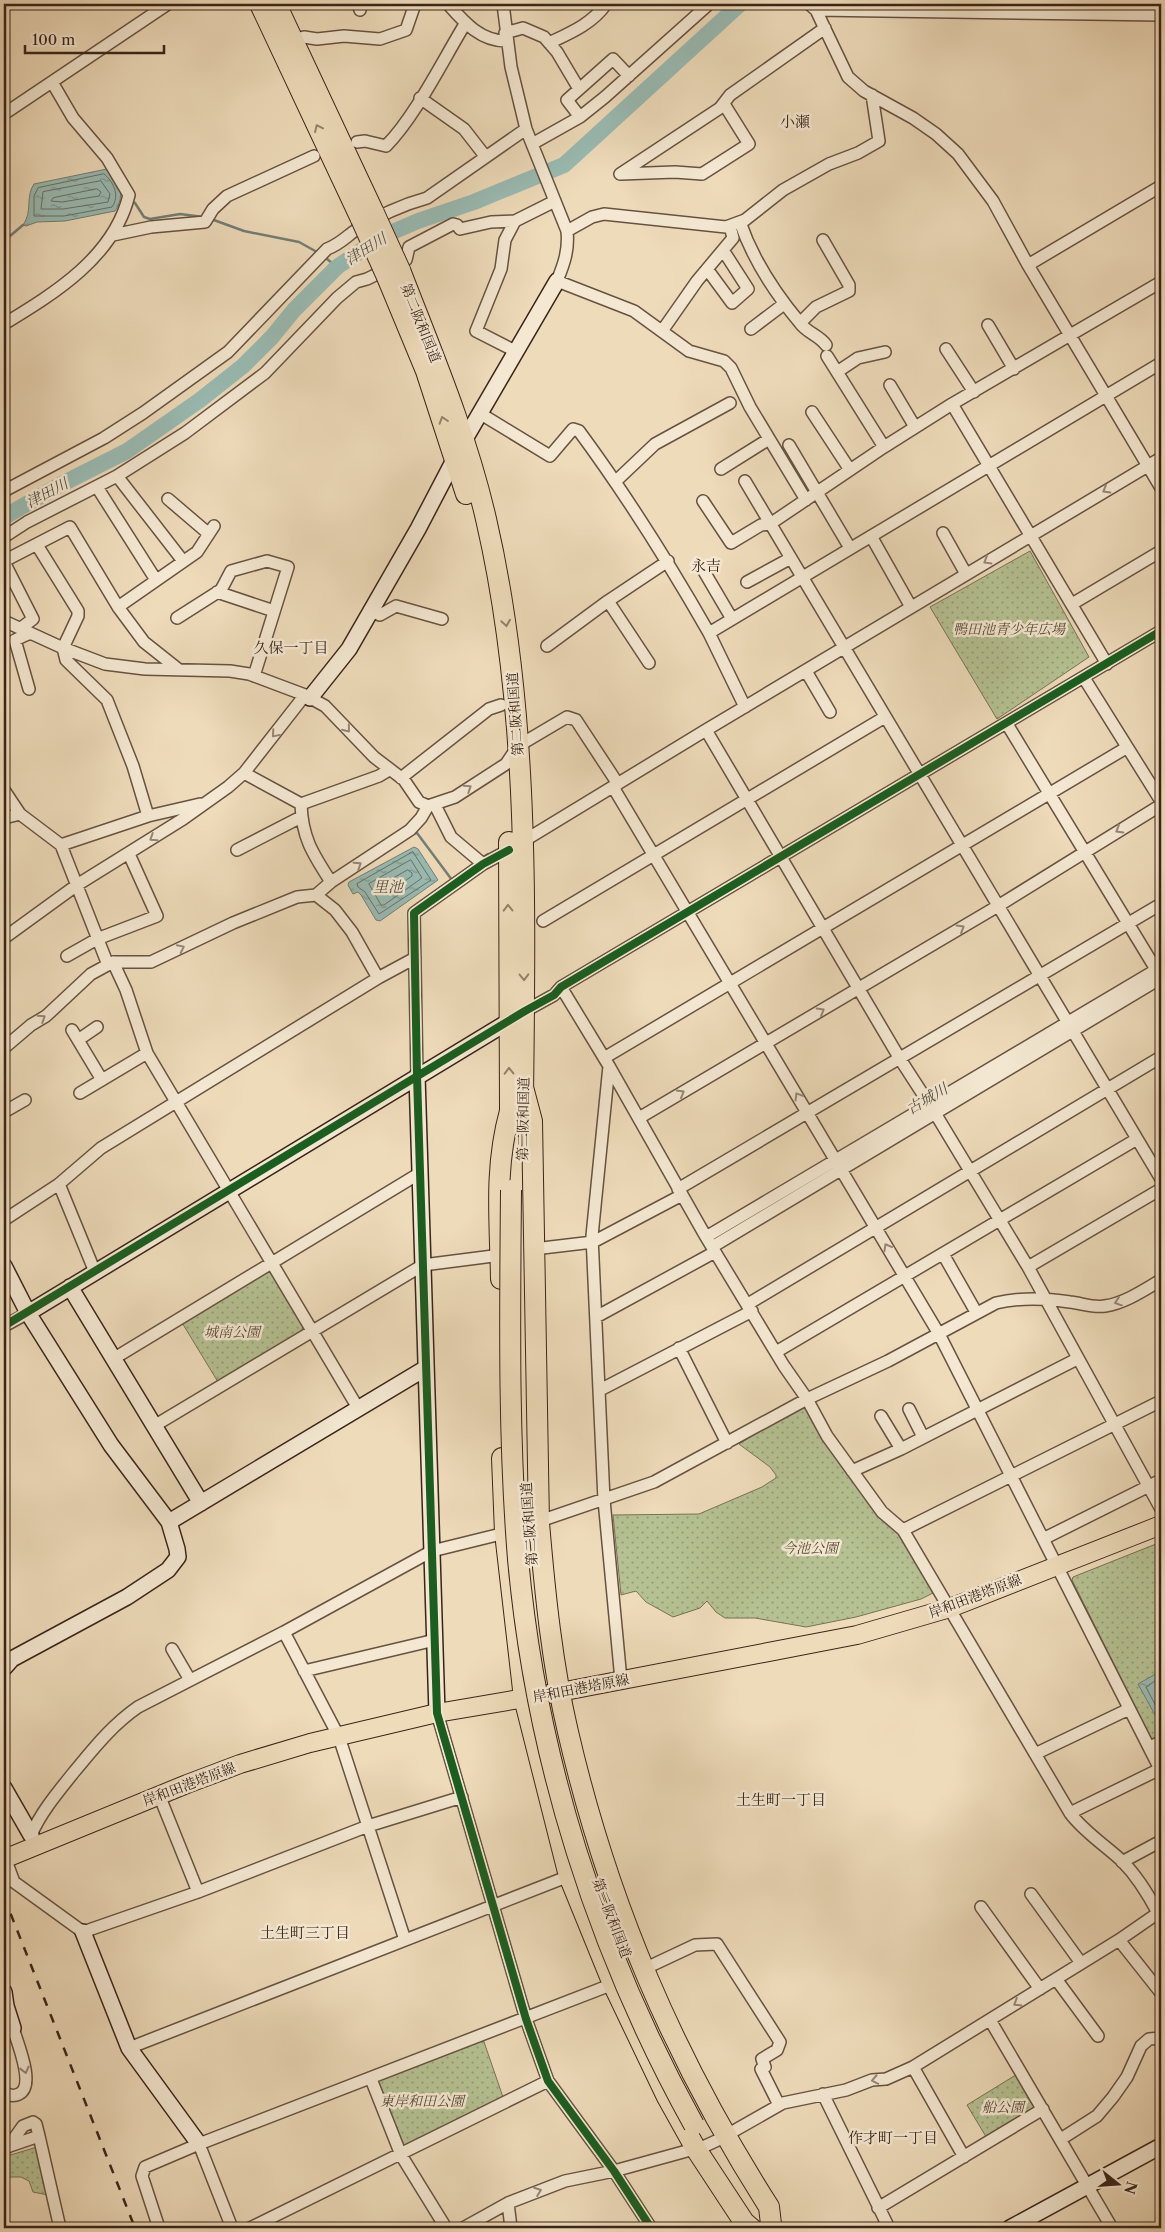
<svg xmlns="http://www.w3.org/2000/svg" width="1165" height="2232" font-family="'Libre Caslon Text','Noto Serif JP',serif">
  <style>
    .park { fill: url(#park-dots); stroke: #787256 }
    .water { fill: url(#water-ripples); stroke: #737f75 }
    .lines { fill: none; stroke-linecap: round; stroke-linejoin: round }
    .shore { stroke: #6a7066; stroke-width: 1 }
    .stream { stroke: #737f75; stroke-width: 2.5 }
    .river { stroke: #99bbb3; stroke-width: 16 }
    .street-casing { stroke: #675241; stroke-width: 14 }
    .secondary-casing { stroke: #3a2419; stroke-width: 18 }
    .primary-casing { stroke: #3a2419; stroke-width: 20 }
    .highway-casing { stroke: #3a2419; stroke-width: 22 }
    .street { stroke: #f4e8d2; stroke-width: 11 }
    .secondary { stroke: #f4e8d2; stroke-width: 15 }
    .primary { stroke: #eedbba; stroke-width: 18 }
    .highway { stroke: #eedbba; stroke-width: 20 }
    .rail { stroke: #3a2419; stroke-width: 2.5; stroke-dasharray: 9 9; stroke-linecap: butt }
    .highway-bridge-casing { stroke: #3a2419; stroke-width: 22; stroke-linecap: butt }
    .highway-bridge { stroke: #eedbba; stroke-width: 20 }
    .cycleway-casing { stroke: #f4e8d2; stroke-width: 11 }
    .cycleway { stroke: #1b5e20; stroke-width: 8 }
    .oneway { stroke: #94806a }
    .oneway2 { stroke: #978676 }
    .labels { text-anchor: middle; stroke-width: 5; stroke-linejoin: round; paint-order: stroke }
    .street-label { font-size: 14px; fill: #3a2419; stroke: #f4e8d2 }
    .park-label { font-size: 14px; font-style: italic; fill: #594b37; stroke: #f4e8d2 }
    .neighbourhood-label { font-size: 15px; fill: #3a2419; stroke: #f4e8d2 }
    .water-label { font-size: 15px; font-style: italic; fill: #565147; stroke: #f4e8d2 }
  </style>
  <defs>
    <pattern id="park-dots" width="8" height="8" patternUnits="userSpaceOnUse" patternTransform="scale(1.25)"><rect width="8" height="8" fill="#b5c192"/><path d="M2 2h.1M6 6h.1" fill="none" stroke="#949d76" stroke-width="1.8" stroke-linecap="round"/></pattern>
    <pattern id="water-ripples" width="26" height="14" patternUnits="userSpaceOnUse" patternTransform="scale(1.25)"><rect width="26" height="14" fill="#99bbb3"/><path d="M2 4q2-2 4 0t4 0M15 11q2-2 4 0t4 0" fill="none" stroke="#7e9891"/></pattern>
  </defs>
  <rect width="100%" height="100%" fill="#eedbba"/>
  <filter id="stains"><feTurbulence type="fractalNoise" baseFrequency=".004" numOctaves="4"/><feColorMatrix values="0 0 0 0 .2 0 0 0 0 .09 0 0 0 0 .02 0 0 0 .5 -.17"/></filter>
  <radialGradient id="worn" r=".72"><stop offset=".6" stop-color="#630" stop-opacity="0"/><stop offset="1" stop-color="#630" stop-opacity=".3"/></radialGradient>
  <path class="park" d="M 1030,551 L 1089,657 L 997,719 L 930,607 Z
    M 267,1270 L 271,1271 L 303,1325 L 302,1331 L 218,1382 L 181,1321 Z
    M 805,1404 L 840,1465 L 897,1529 L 935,1592 L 921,1599 L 856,1617 L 806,1627 L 755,1618 L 725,1618 L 716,1612 L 707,1601 L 700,1608 L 673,1617 L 646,1602 L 636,1591 L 621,1595 L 613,1515 L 699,1514 L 762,1487 L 776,1478 L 776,1475 L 770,1467 L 739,1444 Z
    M 1161,1542 L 1161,1739 L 1153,1742 L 1072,1580 L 1073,1577 Z
    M 483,2039 L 504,2100 L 401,2150 L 376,2081 Z
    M 1019,2073 L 1040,2108 L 988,2140 L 967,2105 Z
    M 37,2147 L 48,2195 L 33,2192 L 29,2181 L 21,2177 L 4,2177 L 4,2157 Z"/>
  <path class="water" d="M 107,169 C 121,179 125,197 115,211 L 65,221 L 37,222 L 26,226 L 23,225 C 33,211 25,197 34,184 Z
    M 414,847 L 418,849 L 438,880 L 380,921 L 376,920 L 361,895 L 358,892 L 353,894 L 348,885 L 349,882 Z
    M 1161,1671 L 1161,1724 L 1160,1724 L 1138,1684 Z"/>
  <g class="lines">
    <path class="shore" d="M 104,174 C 114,182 120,196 112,207 L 64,216 L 34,216 L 34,196 L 38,188 Z
      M 101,181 L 110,194 L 108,202 L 63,209 L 41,209 L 43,192 Z
      M 97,189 L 101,192 L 99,196 L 62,202 L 51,201 L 53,198 Z
      M 413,852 L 431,880 L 379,914 L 365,892 L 358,887 L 357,884 Z
      M 411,860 L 422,878 L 384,905 L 381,905 L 369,884 Z
      M 408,870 L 412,873 L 412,876 L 386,894 L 383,894 L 380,886 Z
      M 1161,1677 L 1146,1687 L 1161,1716"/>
    <path class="stream" d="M 130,201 L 135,203 L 144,217 L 150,219 L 180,214 L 203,217
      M 211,219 L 244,231 L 299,242 L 317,252
      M 4,241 L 23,225
      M 327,259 L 337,267
      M 412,834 L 417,833 L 452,880
      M 482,858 L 488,854"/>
    <path class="river" d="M 4,517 L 56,487 L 127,451 L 200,400 L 243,366 L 272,337 L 294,310 L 337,267 L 381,237 L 418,221 L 474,202 L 564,165 L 740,4"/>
    <g class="street-casing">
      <path id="street" d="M 358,4 L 360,10
        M 448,4 C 464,22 480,41 506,41
        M 503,4 L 511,67 L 526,129 L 567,231 C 569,250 564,264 557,281 L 634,311 L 689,351 L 724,361 L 731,368 L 750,407 L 806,500
        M 809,4 L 816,10 L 1161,15
        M 816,10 L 848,77 L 864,91 L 913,118 L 936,134 L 958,154 L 993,201 L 1028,265 L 1161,488
        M 505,33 L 523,28 L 544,37 L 557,52 L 579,89
        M 293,40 L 304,37 L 317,39 L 344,36 L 380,39 L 406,30 L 415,4
        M 549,43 C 570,33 592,24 606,4
        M 420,98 L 464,129 L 485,156
        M 4,114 L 168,4
        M 580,117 L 567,100 L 613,59 L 629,76
        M 357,142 L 365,141 L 386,146 C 415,117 443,60 465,24
        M 532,144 L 580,117 L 605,97 L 709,4
        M 620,174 L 720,108 L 730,95 L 825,28
        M 621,174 L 675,172 L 702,174 L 749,144 L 724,104
        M 515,221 L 505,240 L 501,269 L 476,331 L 517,352
        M 740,222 C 753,260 774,292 800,323 L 816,307 L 849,291 L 849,285 L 823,240
        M 567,231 L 592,217 L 604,214 L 726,227 L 745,220 L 783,190 L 829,164 L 858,153 L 879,141 L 872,95
        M 113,235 L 151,227 L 205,222 L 213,209 L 227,196 L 314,156
        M 1028,265 L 1161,186
        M 707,269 L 732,303 L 748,289 L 723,250
        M 800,323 C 807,333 819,335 826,345
        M 4,324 C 55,293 114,257 129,195 L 107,158 L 73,118 L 52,82
        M 988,325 L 1014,369
        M 751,329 L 784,304
        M 662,331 L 697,281 L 733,238 L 730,226
        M 946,349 L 974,392
        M 827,356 L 884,447
        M 837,372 L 858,358 L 885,352
        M 890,385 L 915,427
        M 952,404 L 1107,664
        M 812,412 L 850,470
        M 481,414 L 550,456 L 573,429 L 579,431 C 627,496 669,563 709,633
        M 789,445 L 850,548
        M 721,469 L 769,439
        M 117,476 L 183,561
        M 616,481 L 655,444 L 730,403
        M 745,481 L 1161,1179
        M 97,487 L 156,580
        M 4,491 L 104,438 L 143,413 L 228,352 L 327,249 C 338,245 344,239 353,232 C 376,217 401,205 427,198 L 526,129
        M 168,499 L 209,534
        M 703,501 L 731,543 L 761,525 L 770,524 L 884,447 L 952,404 L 1161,282
        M 943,533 L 966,574
        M 871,536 L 911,607
        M 4,537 L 27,522 L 117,476 L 185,433 L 265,373 L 337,298 L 356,282 L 367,279 L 406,260 L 409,247 L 453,224 L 457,225 L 460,229 L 491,222 L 515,221 L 555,201
        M 37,545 L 78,611 L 78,616 L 63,648 L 66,660 L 107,700 L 133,766 L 148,816
        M 4,561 L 70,527 L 118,607 L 144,642 L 178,669
        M 4,562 L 33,619 L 21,628
        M 702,568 L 732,619
        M 747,582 L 791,558
        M 217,592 L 274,611
        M 608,601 L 649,663
        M 1072,604 L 1161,551
        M 118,607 L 197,552 L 214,526
        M 371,611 L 380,615 L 396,606 L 442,619
        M 177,618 L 221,590 L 231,571 L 267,561 L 288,567 L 254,676
        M 4,621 L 63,648 L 105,664 L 145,669 L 230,671 L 249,674 L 305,695 L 325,706 L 374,757 L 404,780 L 419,802 L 428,806 L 455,797 L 506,764 L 518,746 L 567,717 L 576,720 L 618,784
        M 547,646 L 608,601 L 668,561
        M 806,671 L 830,712
        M 1084,678 L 1161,801
        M 29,689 L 15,640 L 30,633
        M 745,707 L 709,633 L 1161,363
        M 1007,724 L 1160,976
        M 706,730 L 900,1059 L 935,1113 L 1028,1267 L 1161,1509
        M 244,773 L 301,804 C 302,838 313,854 331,882
        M 401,778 L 489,709 L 501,705
        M 613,787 L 939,1334 L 1161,1771
        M 4,790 L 20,814
        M 301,804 L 379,776 L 389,770
        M 435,805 L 451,837 L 483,864
        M 4,818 L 20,814 L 61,845 L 148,816 L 200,804
        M 522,842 L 706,730 L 1161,458
        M 61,845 L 108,965
        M 237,850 L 301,817
        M 316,895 L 335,910 L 352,932 L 378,978
        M 543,921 L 885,717
        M 4,938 L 77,885 L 183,819 L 228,787 L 244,773 L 305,695
        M 67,956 L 97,939 L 157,916 L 129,854
        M 113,962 L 126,990 L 147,1053 L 358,1408
        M 561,987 L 609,1066 L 706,1237 L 784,1366 L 807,1399 L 827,1436 L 882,1512 L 903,1530 L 1070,1813 C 1084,1832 1105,1845 1122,1861 C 1137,1876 1148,1894 1158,1913
        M 525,1011 L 554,995 L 561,987 L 1161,631
        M 72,1030 L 102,1080
        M 78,1040 L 97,1027
        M 4,1048 L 31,1025 L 46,1016 L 91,974 L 113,962 L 151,962 L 233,923 L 297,897 L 316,895 L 331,882 L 410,830 L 421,818 L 428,806
        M 604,1058 L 1126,748
        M 609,1066 L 592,1236 L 604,1500 L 621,1680
        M 417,1076 L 414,913 L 483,864 L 509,850
        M 80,1093 L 147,1053
        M 4,1112 L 25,1100
        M 639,1118 L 998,906 L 1161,805
        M 59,1184 L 95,1272
        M 678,1189 L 1161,904
        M 4,1220 L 59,1184 L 101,1148 L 378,978 L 415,958
        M 706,1237 L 1161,967
        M 712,1247 L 1161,978
        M 534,1249 L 593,1242 L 682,1195
        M 943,1254 L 976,1312
        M 1028,1267 L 1161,1189
        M 748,1304 L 1161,1057
        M 596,1317 L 715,1252
        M 4,1326 L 28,1313
        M 679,1348 L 727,1443
        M 776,1352 L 1137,1139
        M 113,1359 L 420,1173
        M 600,1390 L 752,1311
        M 909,1409 L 923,1437
        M 881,1416 L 901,1449
        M 154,1426 L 423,1265 L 501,1255
        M 852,1471 L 901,1449 L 1077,1359
        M 903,1530 L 1161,1401
        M 1043,1539 L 1161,1480
        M 284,1632 L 339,1737 L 405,1940
        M 172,1649 L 190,1680
        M 304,1671 L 435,1640
        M 437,1713 L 526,2019 L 548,2081 L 614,2171 L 651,2228
        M 1149,1747 L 1161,1742
        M 1035,1754 L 1129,1709
        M 159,1795 L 198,1892
        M 1070,1813 L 1160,1769
        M 32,1840 L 31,1835 C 41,1812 58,1792 74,1772 C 94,1748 112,1725 138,1707 L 284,1632 L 432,1551 L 505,1533 L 654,1482 L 807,1399 L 888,1361 L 996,1303 C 1021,1297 1045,1298 1070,1302 C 1081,1303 1093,1308 1105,1306 C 1125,1303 1144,1290 1161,1280
        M 5,1858 L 14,1882 L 83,1932 L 198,1892 L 368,1826 L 462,1797
        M 1122,1862 L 1161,1841
        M 1031,1894 L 1081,1963
        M 981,1907 L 1040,1989
        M 1119,1940 L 1161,1993
        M 644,1969 L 695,1945 L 717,1944 L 780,2042 L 777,2050 L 762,2059 L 765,2067 L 761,2069 L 779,2105
        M 1056,1979 L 1098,2036
        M 990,2020 L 1112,2228
        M 4,2030 L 13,2028 C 17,2042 36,2086 19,2094 C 13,2097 8,2095 4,2092
        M 129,2048 L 569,1876
        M 913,2067 L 964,2157
        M 371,2079 L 401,2155 L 446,2228
        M 823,2094 L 889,2228
        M 39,2136 L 60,2228
        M 1061,2139 L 1097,2116 L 1113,2097 L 1127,2077 L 1141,2046 L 1149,2039 L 1161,2038
        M 199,2144 L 232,2228
        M 4,2148 L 39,2136 L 36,2124 L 33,2122 L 23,2126 L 8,2147
        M 508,2203 L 511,2228
        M 878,2208 L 1043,2109
        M 159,2228 L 142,2176 L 145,2167 L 199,2144 L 613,1984
        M 250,2228 L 548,2081
        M 463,2228 L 508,2203 L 565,2181 L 614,2171 L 705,2146 L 718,2140 L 783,2103 L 846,2090 L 872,2080 L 886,2079 L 913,2067 L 1119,1940 L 1161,1911"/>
    </g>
    <g class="secondary-casing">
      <path id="secondary" d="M 310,698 L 349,649 L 418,529 L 465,439 L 557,281
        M 417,1076 L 437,1713
        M 4,1266 L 28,1313 L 111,1445 L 169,1522 L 177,1549 L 178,1557 L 168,1570 L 127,1597 L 12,1659 L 4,1668
        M 70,1287 L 201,1503
        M 28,1313 L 516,1017
        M 169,1522 L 426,1368
        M 4,1788 L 31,1835
        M 83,1932 L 129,2048 L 199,2144
        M 4,1992 L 6,2006 L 13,2028
        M 1010,2228 L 1161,2146"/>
    </g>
    <g class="primary-casing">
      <path id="primary" d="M 4,1859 L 187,1784 L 240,1764 L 310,1743 L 437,1713 L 560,1692 L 857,1635 L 950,1608 L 1161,1525"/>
    </g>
    <g class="highway-casing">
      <path id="highway" d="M 260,4 L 361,219
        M 276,4 L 374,213
        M 400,270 C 432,353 466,432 486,519 C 530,709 525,907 523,1101
        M 387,277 L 426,371 L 466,494
        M 509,842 L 510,1110
        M 523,1087 L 532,1121 L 539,1523 C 545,1593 552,1664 568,1732 C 608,1905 674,2058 769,2207 L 771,2224
        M 501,1279 C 500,1220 494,1169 510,1111
        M 502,1458 L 505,1533 L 524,1698 L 569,1876 L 613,1984 L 667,2097 L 696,2149 L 744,2222 L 751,2228"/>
    </g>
    <use href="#street" class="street"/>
    <use href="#secondary" class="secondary"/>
    <use href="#primary" class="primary"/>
    <use href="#highway" class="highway"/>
    <path class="rail" d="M 4,1897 L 135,2228"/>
    <g class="highway-bridge-casing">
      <path id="highway-bridge" d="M 374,213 L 400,270
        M 361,219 L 387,277
        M 511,1190 C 510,1312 508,1436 518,1559 C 536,1758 597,1950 694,2125"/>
    </g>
    <use href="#highway-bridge" class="highway-bridge"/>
    <g class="cycleway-casing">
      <path id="cycleway" d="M 509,850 L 483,864 L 414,913 L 417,1076 L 437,1713 L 526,2019 L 548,2081 L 614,2171 L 651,2228
        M 4,1326 L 525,1011 L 554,995 L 561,987 L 1161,631"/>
    </g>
    <use href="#cycleway" class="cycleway"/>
  </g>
  <defs><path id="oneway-chevron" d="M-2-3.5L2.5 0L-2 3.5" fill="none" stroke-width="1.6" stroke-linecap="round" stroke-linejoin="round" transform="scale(1.25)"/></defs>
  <g class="oneway">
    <use href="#oneway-chevron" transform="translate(318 128) rotate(-115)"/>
    <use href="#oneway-chevron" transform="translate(443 420) rotate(-108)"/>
    <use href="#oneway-chevron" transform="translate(506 623) rotate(81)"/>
    <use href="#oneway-chevron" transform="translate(508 908) rotate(-91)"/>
    <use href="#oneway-chevron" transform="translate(524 977) rotate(89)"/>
    <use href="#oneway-chevron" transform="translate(509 1071) rotate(-91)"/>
  </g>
  <g class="oneway2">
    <use href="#oneway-chevron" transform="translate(1106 490) rotate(150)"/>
    <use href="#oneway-chevron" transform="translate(987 561) rotate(149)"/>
    <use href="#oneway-chevron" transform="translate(347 729) rotate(51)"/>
    <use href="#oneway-chevron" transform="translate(275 734) rotate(130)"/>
    <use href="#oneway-chevron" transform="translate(468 788) rotate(-33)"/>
    <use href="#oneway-chevron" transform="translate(1119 830) rotate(149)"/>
    <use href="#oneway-chevron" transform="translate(153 838) rotate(147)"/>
    <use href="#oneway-chevron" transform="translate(358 865) rotate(-33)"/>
    <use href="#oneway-chevron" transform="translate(961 928) rotate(-31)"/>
    <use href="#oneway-chevron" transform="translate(181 948) rotate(-26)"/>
    <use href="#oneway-chevron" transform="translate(821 1011) rotate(-31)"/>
    <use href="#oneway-chevron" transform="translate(42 1018) rotate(-33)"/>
    <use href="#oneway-chevron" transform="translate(681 1093) rotate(-30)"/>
    <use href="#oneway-chevron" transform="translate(798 1096) rotate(-121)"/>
    <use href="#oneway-chevron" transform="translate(887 1247) rotate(-119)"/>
    <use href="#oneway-chevron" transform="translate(1118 1302) rotate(161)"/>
    <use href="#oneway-chevron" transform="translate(1017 2003) rotate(148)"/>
    <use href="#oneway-chevron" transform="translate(25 2070) rotate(76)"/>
    <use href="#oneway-chevron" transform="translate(875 2080) rotate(169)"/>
    <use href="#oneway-chevron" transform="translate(538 2191) rotate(-20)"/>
  </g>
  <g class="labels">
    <g class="street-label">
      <text transform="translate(421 323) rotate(68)" y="5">第二阪和国道</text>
      <text transform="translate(515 714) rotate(-94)" y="5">第二阪和国道</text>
      <text transform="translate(523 1119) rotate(-89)" y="5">第二阪和国道</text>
      <text transform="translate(529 1524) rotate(-94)" y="5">第二阪和国道</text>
      <text transform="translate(975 1596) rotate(-21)" y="5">岸和田港塔原線</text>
      <text transform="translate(581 1688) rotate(-11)" y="5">岸和田港塔原線</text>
      <text transform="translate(189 1784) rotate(-21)" y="5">岸和田港塔原線</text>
      <text transform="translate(612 1918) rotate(69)" y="5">第二阪和国道</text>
    </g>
    <g class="park-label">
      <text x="1009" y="634">鴨田池青少年広場</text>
      <text x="232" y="1337">城南公園</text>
      <text x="810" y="1553">今池公園</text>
      <text x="422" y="2106">東岸和田公園</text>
      <text x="1003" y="2112">船公園</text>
    </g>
    <g class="neighbourhood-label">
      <text x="795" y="127">小瀬</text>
      <text x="706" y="571">永吉</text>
      <text x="291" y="653">久保一丁目</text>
      <text x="781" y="1805">土生町一丁目</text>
      <text x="305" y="1938">土生町三丁目</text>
      <text x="893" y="2143">作才町一丁目</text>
    </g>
    <g class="water-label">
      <text transform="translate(366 249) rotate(-32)" y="5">津田川</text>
      <text transform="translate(47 493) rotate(-28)" y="5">津田川</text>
      <text x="388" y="892">里池</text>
      <text transform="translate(927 1099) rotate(-31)" y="5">古城川</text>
    </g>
  </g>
  <rect width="1165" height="2232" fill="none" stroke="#eedbba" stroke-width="20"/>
  <rect x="5" y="5" width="1155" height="2222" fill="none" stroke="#3a2419" stroke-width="2.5"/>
  <rect x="10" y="10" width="1145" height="2212" fill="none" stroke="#3a2419"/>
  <g transform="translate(1118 2184) rotate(107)" stroke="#f4e8d2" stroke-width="4" paint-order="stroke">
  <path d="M0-4L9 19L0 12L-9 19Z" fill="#3a2419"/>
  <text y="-8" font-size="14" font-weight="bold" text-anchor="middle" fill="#3a2419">N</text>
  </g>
  <path d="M25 45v8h139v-8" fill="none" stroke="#3a2419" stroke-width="2.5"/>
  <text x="32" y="45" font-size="15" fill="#3a2419" stroke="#f4e8d2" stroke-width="4" paint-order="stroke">100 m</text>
  <rect width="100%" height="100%" filter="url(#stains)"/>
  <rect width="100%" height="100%" fill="url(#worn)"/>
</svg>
